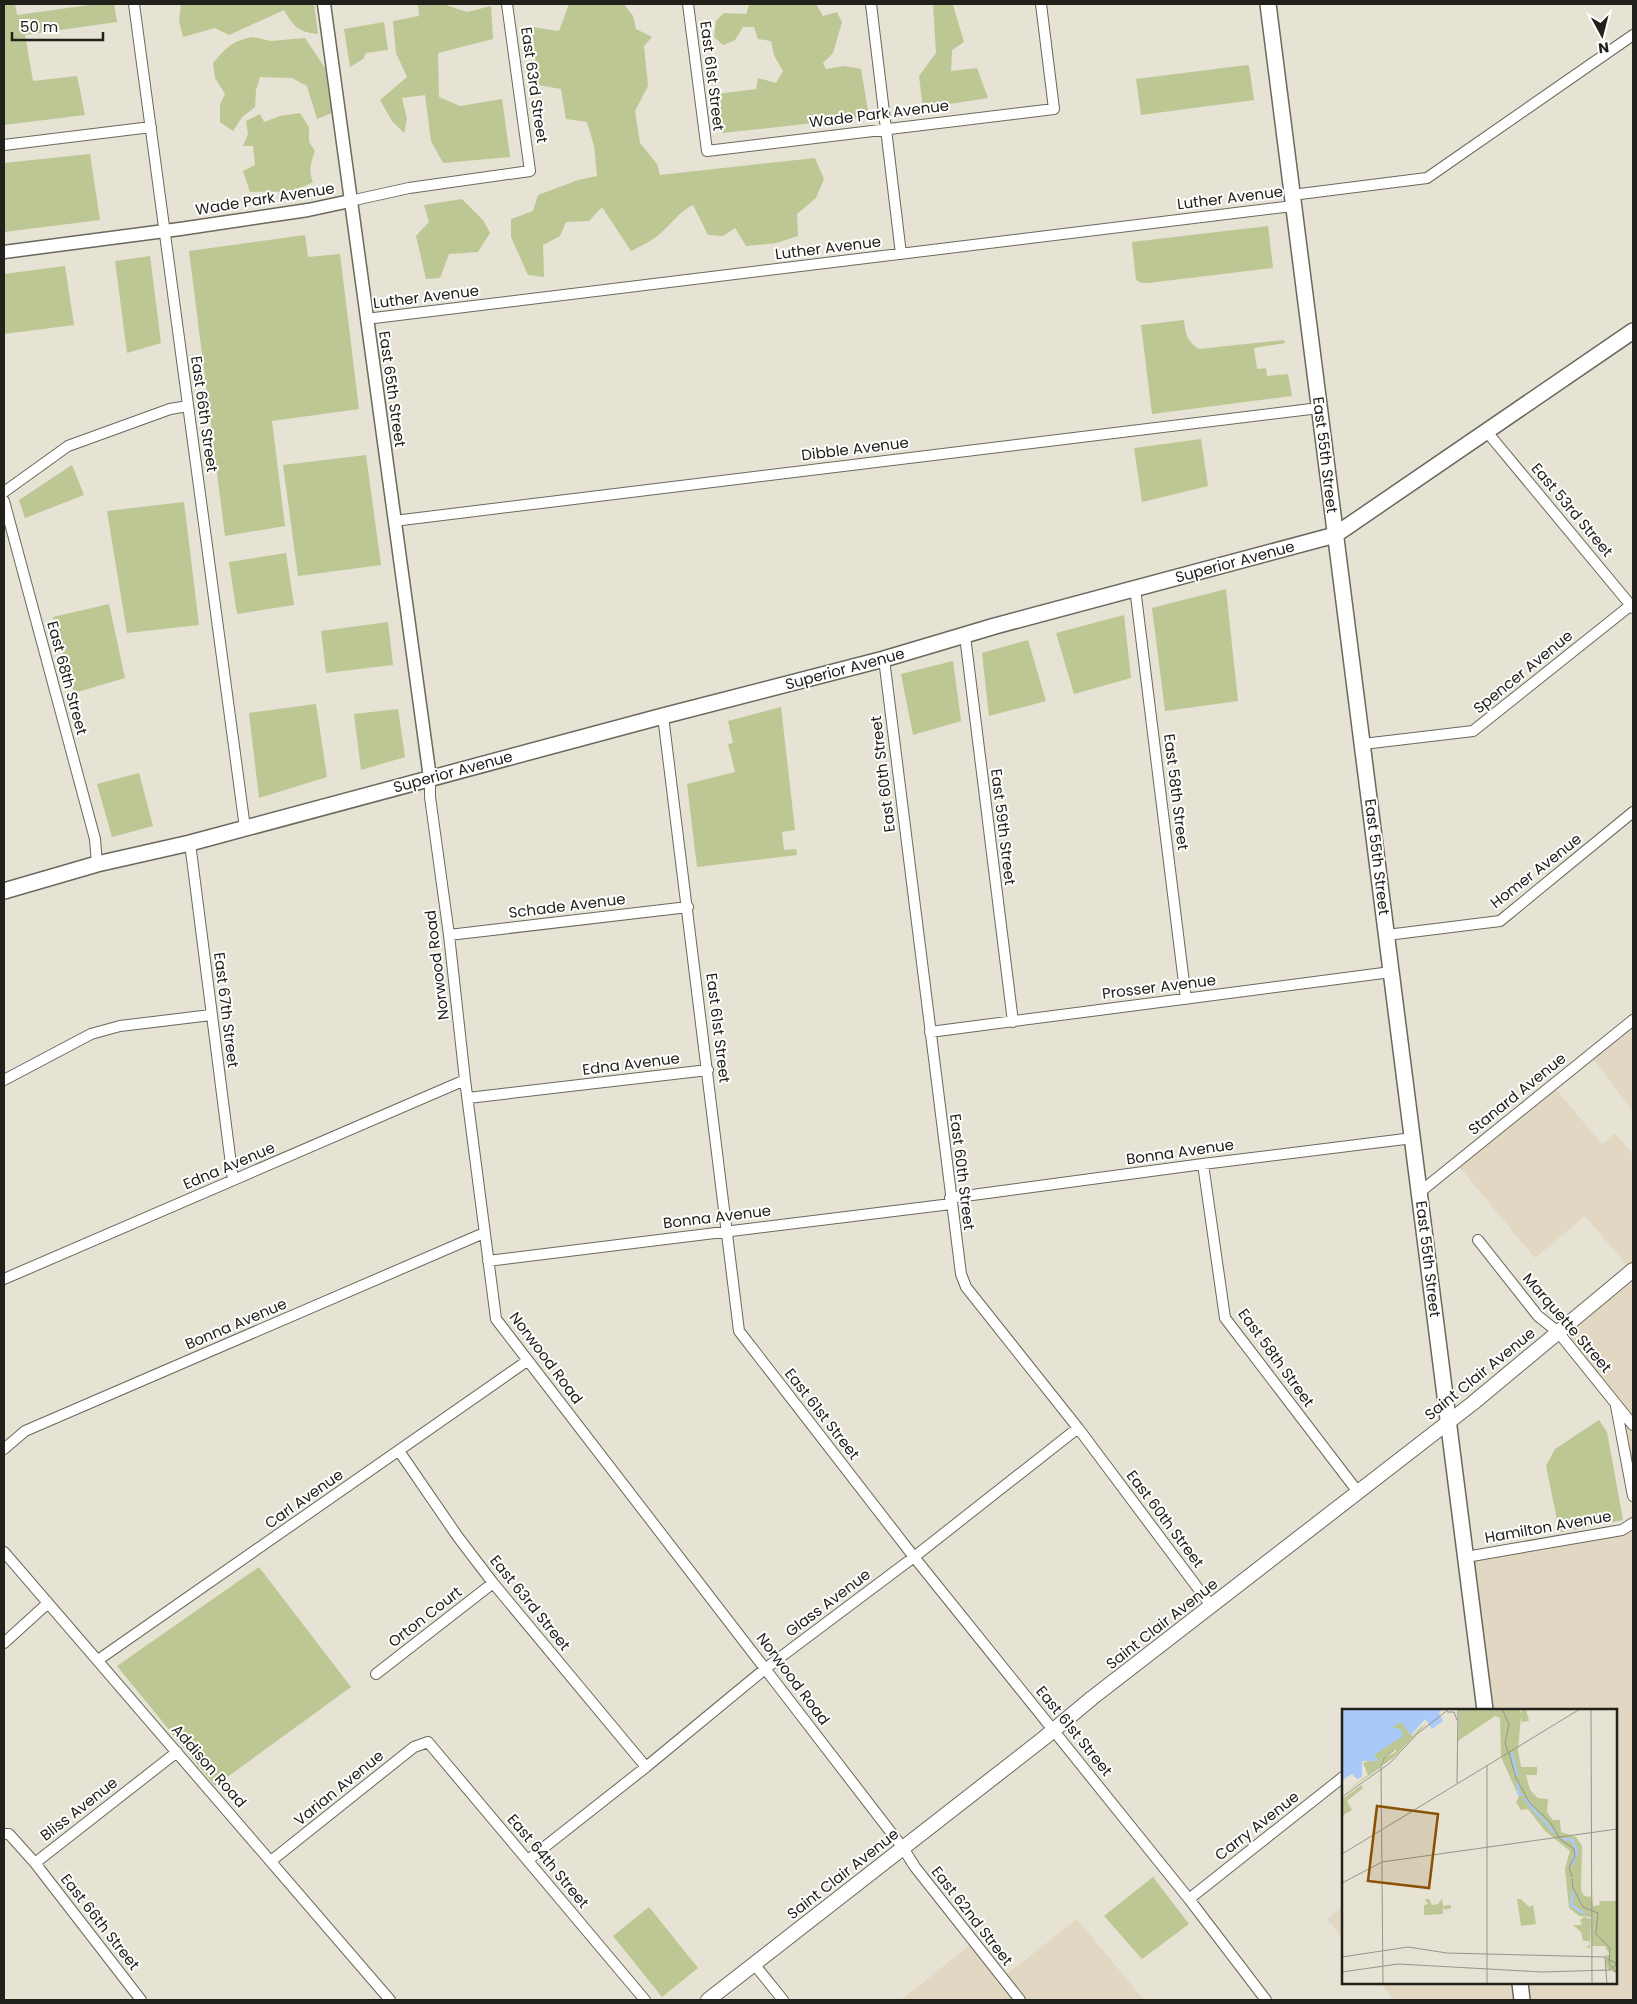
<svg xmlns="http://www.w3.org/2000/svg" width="1637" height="2004" font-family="Poppins,sans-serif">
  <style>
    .industrial { fill: #e2d7c2 }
    .green { fill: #bcc793 }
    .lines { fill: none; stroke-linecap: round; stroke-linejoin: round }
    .minor-casing { stroke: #6b685c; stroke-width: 12 }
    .tertiary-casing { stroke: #6b685c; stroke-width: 15 }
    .secondary-casing { stroke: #6b685c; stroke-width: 16 }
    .primary-casing { stroke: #6b685c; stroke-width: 18 }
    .minor { stroke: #fff; stroke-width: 10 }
    .tertiary { stroke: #fff; stroke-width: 12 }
    .secondary { stroke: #fff; stroke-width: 14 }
    .primary { stroke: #fff; stroke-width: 15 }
    .labels { text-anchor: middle; stroke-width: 4; stroke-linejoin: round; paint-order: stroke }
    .street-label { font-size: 15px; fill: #21201b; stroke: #fff }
    .inset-river { fill: none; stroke: #a9c9f8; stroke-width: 2.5 }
    .inset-road { fill: none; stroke: #97948a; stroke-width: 1 }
    .view { fill: #895103; fill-opacity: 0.15; stroke: #895103; stroke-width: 2.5 }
    .inset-edge { fill: none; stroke: #21201b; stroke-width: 2.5 }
  </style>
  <rect width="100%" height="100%" fill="#e6e2d4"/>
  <path class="industrial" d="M 1633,1020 L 1633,1111 L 1590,1055 Z
    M 1552,1085 L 1602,1144 L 1615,1133 L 1633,1155 L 1633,1496 L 1616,1405 L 1558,1332 L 1632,1271 L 1585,1216 L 1535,1258 L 1456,1163 Z
    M 1633,1523 L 1633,2000 L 1394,2000 L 1380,1983 L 1616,1983 L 1616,1710 L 1485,1710 L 1466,1557 Z
    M 1343,1906 L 1343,1939 L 1327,1919 Z
    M 1077,1919 L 1144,2000 L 901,2000 L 974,1942 L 1002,1978 Z"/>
  <path class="green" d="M 4,4 L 15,4 L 17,15 L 97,4 L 114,4 L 117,22 L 25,35 L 33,81 L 77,76 L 85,115 L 4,125 Z
    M 181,4 L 314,4 L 318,34 C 298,32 294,27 284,10 L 229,35 L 215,28 L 183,37 L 179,21 Z
    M 418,4 L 443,4 L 467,12 L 491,6 L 493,39 L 438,53 L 439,97 L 460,106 L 502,99 L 510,157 L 443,163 L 431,141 L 425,95 L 402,98 L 407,119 L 404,133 L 392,121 L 380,100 L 407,77 L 396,53 L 393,21 L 419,16 Z
    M 569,4 L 624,4 L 633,16 L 636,29 L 652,37 L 644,46 L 648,86 L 635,111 L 640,143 L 657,164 L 660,175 L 815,158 L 824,179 L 816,198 L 797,214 L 798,236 L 776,243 L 746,246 L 735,228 L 723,236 L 708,235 L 693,205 C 679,212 675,220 664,230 C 654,240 643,245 631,251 L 602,207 L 589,221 L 566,222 L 560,236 L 543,245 L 544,277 L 528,275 L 511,237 L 511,219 L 533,211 L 538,195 L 578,180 L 597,176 L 594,146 L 587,122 L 566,119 L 561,89 L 538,85 L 532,27 L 559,31 Z
    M 747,4 L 816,4 L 823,16 L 837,12 L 842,22 L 833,53 L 823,63 L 826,69 L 844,66 L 861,69 L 869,117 L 722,133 L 717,94 L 756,89 L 758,78 L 776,83 L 783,71 L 774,55 L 771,41 L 758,39 L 754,27 L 743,27 L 735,40 L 723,45 L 714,37 L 716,21 L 724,13 L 746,14 L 749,5 Z
    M 933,4 L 955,4 L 953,5 L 964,42 L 952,50 L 951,71 L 977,68 L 988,98 L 923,108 L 919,76 L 936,53 Z
    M 384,22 L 388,50 L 366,53 L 363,59 L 350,67 L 344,29 Z
    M 253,37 L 271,41 L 305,38 L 325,68 L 332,113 L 317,119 L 307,86 L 292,78 L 260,77 L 256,90 L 255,107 L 242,117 L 233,131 L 220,122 L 220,104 L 225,94 L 215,78 L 213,63 C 227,47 232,41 253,37 Z
    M 1247,65 L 1249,66 L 1254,100 L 1141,115 L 1136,79 Z
    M 300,113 L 309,127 L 309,142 L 315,151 C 311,162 308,171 313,182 C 290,195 275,191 250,192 L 243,171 L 255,165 L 253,146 L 243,146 L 248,134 L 246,121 L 260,114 L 264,122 L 280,116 Z
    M 90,154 L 100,220 L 4,232 L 4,163 Z
    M 462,199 L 483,220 L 490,233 L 478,252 L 449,254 L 440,278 L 426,279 L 416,236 L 429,222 L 424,205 Z
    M 1268,226 L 1273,268 L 1148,283 L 1142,283 L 1136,280 L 1132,242 Z
    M 305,235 L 308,257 L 340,254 L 359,409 L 272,421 L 285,526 L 225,536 L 189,251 Z
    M 150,256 L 161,343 L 127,353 L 115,261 Z
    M 65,266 L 74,325 L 4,334 L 4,274 Z
    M 1184,320 C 1185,333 1187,342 1199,349 L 1284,340 L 1285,343 L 1254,348 L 1257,369 L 1266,368 L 1267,376 L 1288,374 L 1292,396 L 1152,414 L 1141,325 Z
    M 1201,439 L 1208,486 L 1142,502 L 1134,448 Z
    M 366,455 L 381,565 L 298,576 L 283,465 Z
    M 72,465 L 84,495 L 25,518 L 19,500 Z
    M 184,502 L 199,625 L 127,633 L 107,511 Z
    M 286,553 L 294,605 L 237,614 L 229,562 Z
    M 1226,589 L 1238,701 L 1165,711 L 1152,608 Z
    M 109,604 L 125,678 L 74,693 L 53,617 Z
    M 1124,615 L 1131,678 L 1074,694 L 1056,633 Z
    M 388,622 L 393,665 L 326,673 L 321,631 Z
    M 1028,640 L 1046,701 L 989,716 L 982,653 Z
    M 953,661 L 961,721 L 913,735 L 901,674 Z
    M 316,704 L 327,777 L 259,798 L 249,713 Z
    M 781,707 L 795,830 L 782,832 L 784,850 L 796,849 L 797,855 L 697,867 L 687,784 L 735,772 L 728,744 L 733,743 L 728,721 Z
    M 398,709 L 405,757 L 361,770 L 354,714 Z
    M 139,773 L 153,826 L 112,837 L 97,784 Z
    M 1599,1420 L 1607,1432 L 1623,1520 L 1561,1532 L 1559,1530 L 1546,1466 L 1555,1449 Z
    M 259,1567 L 351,1687 L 215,1786 L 117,1666 Z
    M 1153,1877 L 1189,1924 L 1142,1959 L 1104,1916 Z
    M 649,1907 L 698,1968 L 662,1997 L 613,1936 Z"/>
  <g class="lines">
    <g class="minor-casing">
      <path id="minor" d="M 134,4 L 245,828
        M 688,4 L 707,151 L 1054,109 L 1041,4
        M 871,4 L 901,254
        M 4,145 L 151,127
        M 1292,195 L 1427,178 L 1633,35
        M 350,201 L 409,188 L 530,171 L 507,4
        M 366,319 L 1293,206
        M 1487,432 L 1633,608
        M 4,492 L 68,446 L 170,409 L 188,406
        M 4,501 L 95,839 L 97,864
        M 394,521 L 1319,408
        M 1135,588 L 1186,999
        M 965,636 L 1013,1022
        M 884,659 L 961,1274 L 966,1287 L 1078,1428 L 1212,1607
        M 663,716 L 739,1331 L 914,1557 L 1189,1899 L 1266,2000
        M 1363,744 L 1473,731 L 1631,605
        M 430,778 L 430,797 L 449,935 L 465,1080 L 496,1319 L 903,1848 L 915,1867 L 1020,2000
        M 190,843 L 233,1180
        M 449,935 L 688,907
        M 1387,935 L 1500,921 L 1633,812
        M 930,1032 L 1391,972
        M 4,1080 L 91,1034 L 120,1026 L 211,1015
        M 468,1098 L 708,1070
        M 1203,1164 L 1225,1318 L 1358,1492
        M 1420,1192 L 1633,1020
        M 950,1198 L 1203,1164 L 1413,1138
        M 1478,1240 L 1538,1316 L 1558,1332 L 1633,1425
        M 488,1261 L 951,1204
        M 4,1279 L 465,1080
        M 1616,1406 L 1633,1496
        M 4,1449 L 25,1431 L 484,1233
        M 399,1451 L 458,1537 L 493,1583 L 646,1767
        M 4,1552 L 390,2000
        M 1466,1557 L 1622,1530 L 1633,1523
        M 4,1643 L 48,1603
        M 98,1660 L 527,1361
        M 376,1674 L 493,1583
        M 4,1834 L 9,1834 L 35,1863 L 141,2000
        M 528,1860 L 646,1767 L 766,1668 L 914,1557 L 1078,1428
        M 271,1861 L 414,1747 L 428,1742 L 645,2000
        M 35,1863 L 177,1752
        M 1189,1899 L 1343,1777
        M 754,1964 L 783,2000"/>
    </g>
    <g class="tertiary-casing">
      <path id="tertiary" d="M 324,4 L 430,778
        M 4,252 L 180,229 L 308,210 L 350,201"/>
    </g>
    <g class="secondary-casing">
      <path id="secondary" d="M 708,2000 L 1044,1738 L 1092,1698 L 1473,1403 L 1633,1270"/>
    </g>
    <g class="primary-casing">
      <path id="primary" d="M 1268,4 L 1485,1710
        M 4,891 L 97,864 L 190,843 L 663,716 L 884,659 L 995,626 L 1335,535 L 1633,331
        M 1520,1983 L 1522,2000"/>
    </g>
    <use href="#minor" class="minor"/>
    <use href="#tertiary" class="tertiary"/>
    <use href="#secondary" class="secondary"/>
    <use href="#primary" class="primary"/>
  </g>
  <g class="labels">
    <g class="street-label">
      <text transform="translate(712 76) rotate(83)" y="5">East 61st Street</text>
      <text transform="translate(534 85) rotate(82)" y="5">East 63rd Street</text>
      <text transform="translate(879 114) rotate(-7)" y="5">Wade Park Avenue</text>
      <text transform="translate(1230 198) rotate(-7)" y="5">Luther Avenue</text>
      <text transform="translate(265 199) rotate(-9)" y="5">Wade Park Avenue</text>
      <text transform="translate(828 248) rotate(-7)" y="5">Luther Avenue</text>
      <text transform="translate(426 297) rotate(-7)" y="5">Luther Avenue</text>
      <text transform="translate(392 389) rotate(82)" y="5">East 65th Street</text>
      <text transform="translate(204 414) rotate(82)" y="5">East 66th Street</text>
      <text transform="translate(855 449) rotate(-7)" y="5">Dibble Avenue</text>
      <text transform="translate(1325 455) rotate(83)" y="5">East 55th Street</text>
      <text transform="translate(1572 510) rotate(50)" y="5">East 53rd Street</text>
      <text transform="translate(1235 562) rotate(-15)" y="5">Superior Avenue</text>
      <text transform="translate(845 669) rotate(-15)" y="5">Superior Avenue</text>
      <text transform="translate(1523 672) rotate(-39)" y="5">Spencer Avenue</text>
      <text transform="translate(67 678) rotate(75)" y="5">East 68th Street</text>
      <text transform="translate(453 772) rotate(-15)" y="5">Superior Avenue</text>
      <text transform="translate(883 774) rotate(-97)" y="5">East 60th Street</text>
      <text transform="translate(1176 792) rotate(83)" y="5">East 58th Street</text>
      <text transform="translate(1003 827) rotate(83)" y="5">East 59th Street</text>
      <text transform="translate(1377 857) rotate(83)" y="5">East 55th Street</text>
      <text transform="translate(1536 871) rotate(-38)" y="5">Homer Avenue</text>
      <text transform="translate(567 906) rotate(-7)" y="5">Schade Avenue</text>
      <text transform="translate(437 965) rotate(-97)" y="5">Norwood Road</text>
      <text transform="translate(1159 987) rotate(-7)" y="5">Prosser Avenue</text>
      <text transform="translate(226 1010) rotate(83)" y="5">East 67th Street</text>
      <text transform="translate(718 1028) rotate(83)" y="5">East 61st Street</text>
      <text transform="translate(631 1064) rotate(-7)" y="5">Edna Avenue</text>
      <text transform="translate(1517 1094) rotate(-39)" y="5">Stanard Avenue</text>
      <text transform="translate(1180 1152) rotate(-8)" y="5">Bonna Avenue</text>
      <text transform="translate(229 1166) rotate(-23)" y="5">Edna Avenue</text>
      <text transform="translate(962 1172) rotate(83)" y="5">East 60th Street</text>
      <text transform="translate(717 1217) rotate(-7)" y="5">Bonna Avenue</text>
      <text transform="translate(1428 1259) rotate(83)" y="5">East 55th Street</text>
      <text transform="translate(1567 1323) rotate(49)" y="5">Marquette Street</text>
      <text transform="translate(236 1324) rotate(-23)" y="5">Bonna Avenue</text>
      <text transform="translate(546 1358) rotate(53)" y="5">Norwood Road</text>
      <text transform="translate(1276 1358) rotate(54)" y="5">East 58th Street</text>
      <text transform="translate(1480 1374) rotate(-39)" y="5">Saint Clair Avenue</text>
      <text transform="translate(822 1414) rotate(52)" y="5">East 61st Street</text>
      <text transform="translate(304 1499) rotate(-35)" y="5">Carl Avenue</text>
      <text transform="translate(1165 1519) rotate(53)" y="5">East 60th Street</text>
      <text transform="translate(1548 1527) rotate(-10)" y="5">Hamilton Avenue</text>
      <text transform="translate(530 1603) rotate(51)" y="5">East 63rd Street</text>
      <text transform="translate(828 1603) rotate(-37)" y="5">Glass Avenue</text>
      <text transform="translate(425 1617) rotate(-38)" y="5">Orton Court</text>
      <text transform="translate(1162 1624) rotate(-38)" y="5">Saint Clair Avenue</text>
      <text transform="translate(793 1679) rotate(53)" y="5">Norwood Road</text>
      <text transform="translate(1074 1731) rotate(51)" y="5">East 61st Street</text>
      <text transform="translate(209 1766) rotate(49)" y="5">Addison Road</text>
      <text transform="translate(339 1788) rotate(-39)" y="5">Varian Avenue</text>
      <text transform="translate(79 1809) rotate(-38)" y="5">Bliss Avenue</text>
      <text transform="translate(1257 1826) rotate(-38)" y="5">Carry Avenue</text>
      <text transform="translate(548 1861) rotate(50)" y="5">East 64th Street</text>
      <text transform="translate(843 1874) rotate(-38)" y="5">Saint Clair Avenue</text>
      <text transform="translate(972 1916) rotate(52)" y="5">East 62nd Street</text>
      <text transform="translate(100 1922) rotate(52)" y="5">East 66th Street</text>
    </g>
  </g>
  <g transform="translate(1342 1709)">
    <rect width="275" height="275" fill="#e6e2d4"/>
    <path d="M 117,0 L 178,0 L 179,5 L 180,0 L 184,0 L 187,12 L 180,13 L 179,8 L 176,41 L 179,58 L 195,58 L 195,66 L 184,66 L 188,81 L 196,89 L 206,90 L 205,103 L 211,111 L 218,111 L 219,123 L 234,128 L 240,137 L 239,181 L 242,187 L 249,188 L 249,208 L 237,207 L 227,199 L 223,159 L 228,142 L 203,122 L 186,100 L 179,101 L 174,93 L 177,88 L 159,48 L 158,9 L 153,7 L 116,32 ZM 59,11 L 70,27 L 78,19 L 85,14 L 52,48 L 40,57 L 42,49 L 54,43 L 53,40 L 41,49 L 38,59 L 0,85 L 30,63 L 26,66 L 21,54 L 29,51 L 25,34 ZM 20,76 L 21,79 L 5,92 L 10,101 L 0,107 L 0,90 ZM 250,186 L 251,197 L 258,196 L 257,192 L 275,192 L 275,264 L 266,261 L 263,251 L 267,249 L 263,247 L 263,246 L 267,246 L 267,243 L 263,244 L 266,243 L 263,237 L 250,237 ZM 83,190 L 87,190 L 90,196 L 96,195 L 100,190 L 101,197 L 109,196 L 109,199 L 103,201 L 101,198 L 101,205 L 82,206 L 82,196 L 86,195 ZM 175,190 L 179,190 L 187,198 L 191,196 L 194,215 L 179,217 ZM 242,208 L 249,210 L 248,239 L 244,238 L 248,236 L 247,232 L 241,232 L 239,223 L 231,216 L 240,216 L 238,211 Z" fill="#bcc793"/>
    <path d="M 0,0 L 100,0 L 97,4 L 101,12 L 90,20 L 83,10 L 69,26 L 59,13 L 50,19 L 59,20 L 61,27 L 32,46 L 37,52 L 20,52 L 20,68 L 15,70 L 10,65 L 0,71 Z" fill="#a9c9f8"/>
    <path class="inset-river" d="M 170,43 L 175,67M 175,74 L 177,85 L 181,86M 182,89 L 212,124M 221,130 L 230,131 L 235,142 L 230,156M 231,182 L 229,196 L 243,205"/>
    <path class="inset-road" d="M 160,0 L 167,15 L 163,34 L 166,43M 249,0 L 250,275M 105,3 L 112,3 L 115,11M 167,44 L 174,69 L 187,93 L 208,113 L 218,130 L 232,140 L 233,148 L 227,158 L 230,168M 145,56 L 145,275M 115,74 L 116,0M 0,88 L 48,54 L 75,25 L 107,0M 0,145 L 238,0M 230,170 L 231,179 L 241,198 L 256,204 L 254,225 L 268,239 L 267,254 L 275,265M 0,174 L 40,153 L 275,120M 0,248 L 66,238 L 105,244 L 263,248 L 275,255M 263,248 L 265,275M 0,263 L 56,255 L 200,263 L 267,261 L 275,255M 41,275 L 39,57 L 42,49 L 52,41"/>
    <path class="view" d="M 35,97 L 96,105 L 87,179 L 26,172 Z"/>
    <rect width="275" height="275" class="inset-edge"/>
  </g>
  <rect width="1637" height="2004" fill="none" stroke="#21201b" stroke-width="10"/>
  <g transform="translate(1602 35) rotate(173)" stroke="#ffffff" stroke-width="4" paint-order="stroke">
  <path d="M0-4L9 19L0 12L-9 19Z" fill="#21201b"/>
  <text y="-8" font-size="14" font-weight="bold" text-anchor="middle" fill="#21201b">N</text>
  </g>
  <path d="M12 32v8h91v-8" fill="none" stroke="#21201b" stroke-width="2.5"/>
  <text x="20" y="32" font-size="15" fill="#21201b" stroke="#ffffff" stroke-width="4" paint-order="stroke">50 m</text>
</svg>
